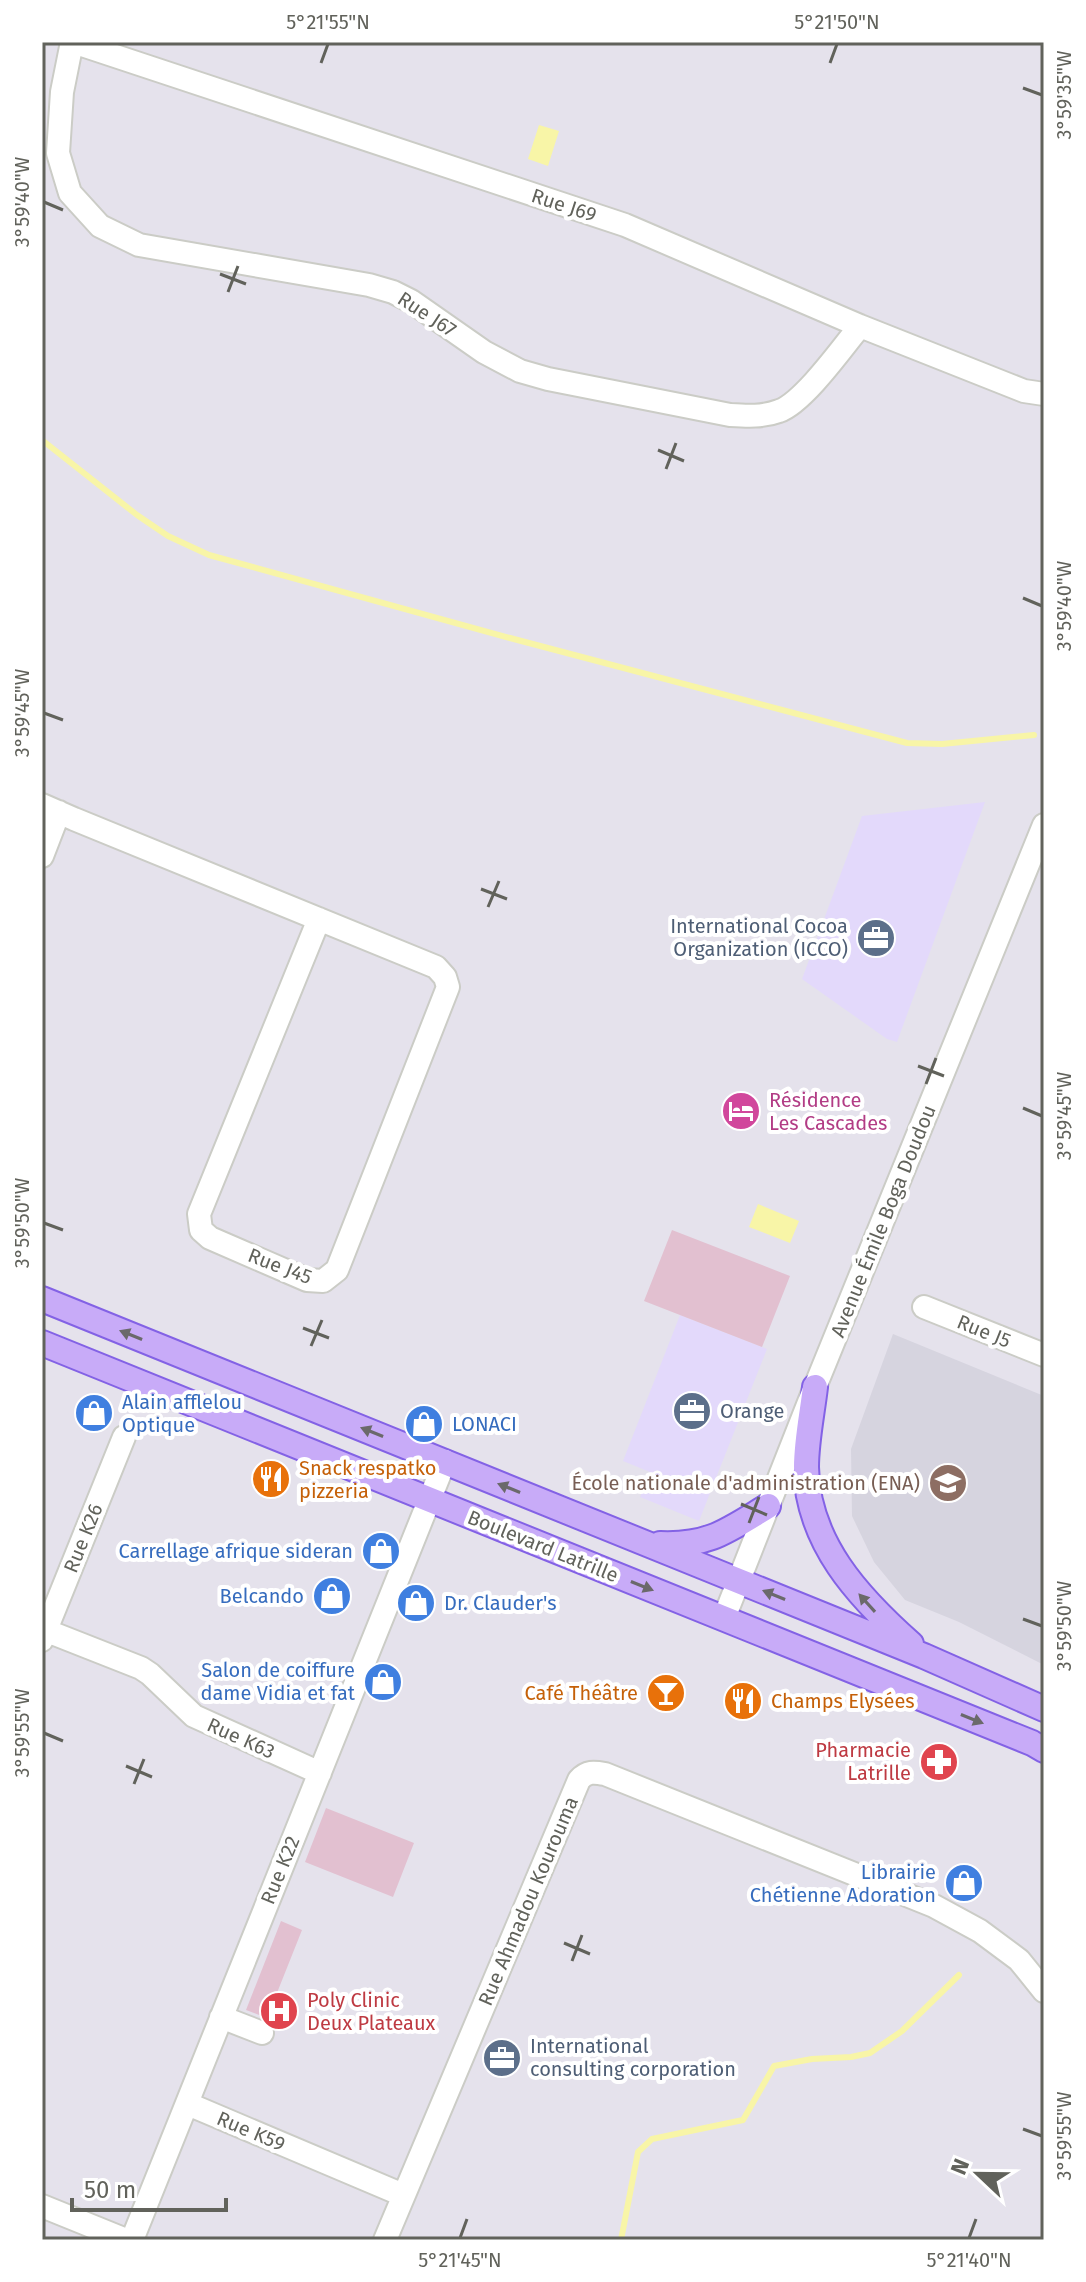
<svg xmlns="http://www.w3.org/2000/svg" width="1086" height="2282" font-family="'Fira Sans',sans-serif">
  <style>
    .commercial { fill: #e3d9fb }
    .education { fill: #d6d4df }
    .green { fill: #e2c0d0 }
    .water { fill: #f8f5a7 }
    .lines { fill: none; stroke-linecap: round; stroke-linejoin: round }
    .stream { stroke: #f8f5a7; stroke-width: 6 }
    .minor-casing { stroke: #cbccc6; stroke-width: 26 }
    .major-casing { stroke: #8362e5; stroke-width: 28 }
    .minor { stroke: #fff; stroke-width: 22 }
    .major { stroke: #c8abf8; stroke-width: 24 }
    .oneway { fill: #6b696b }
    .ticks { fill: none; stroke: #61625b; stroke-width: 3 }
    .labels { text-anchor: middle; stroke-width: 8; stroke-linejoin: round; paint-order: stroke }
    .street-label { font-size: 20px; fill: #61625b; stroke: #fff }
    .service-label { font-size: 20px; fill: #4e5e75; stroke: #fff; text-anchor: start }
    .hotel-label { font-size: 20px; fill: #b23c85; stroke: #fff; text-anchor: start }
    .shop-label { font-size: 20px; fill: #366cbe; stroke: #fff; text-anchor: end }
    .food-label { font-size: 20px; fill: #c56008; stroke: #fff; text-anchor: start }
    .education-label { font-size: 20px; fill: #785e54; stroke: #fff; text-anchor: end }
    .health-label { font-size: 20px; fill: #be3a42; stroke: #fff; text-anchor: end }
    .neatline { fill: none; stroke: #61625b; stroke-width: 3 }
    .ticks-label { font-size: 20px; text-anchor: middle; fill: #61625b }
  </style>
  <rect width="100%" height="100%" fill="#e5e2ec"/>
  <path class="commercial" d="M 985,802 L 897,1042 L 887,1039 L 802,979 L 862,816 Z
    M 680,1315 L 767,1349 L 699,1521 L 640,1497 L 650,1472 L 623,1461 Z"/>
  <path class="education" d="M 893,1334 L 1044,1396 L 1044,1665 L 959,1622 L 905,1600 L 874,1562 L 852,1516 L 851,1449 Z"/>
  <path class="green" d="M 672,1230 L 790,1276 L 762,1347 L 644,1301 Z
    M 326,1808 L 414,1843 L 393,1897 L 305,1862 Z
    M 281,1921 L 302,1930 L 267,2018 L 246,2010 Z"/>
  <path class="water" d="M 539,125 L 559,131 L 548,166 L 528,159 Z
    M 758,1204 L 799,1221 L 790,1243 L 749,1227 Z"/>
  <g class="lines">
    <path class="stream" d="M 42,440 L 137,515 L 168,536 L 209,555 L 510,638 L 907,743 L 942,744 L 1034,735
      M 621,2240 L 638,2152 L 652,2139 L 743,2120 L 774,2066 L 812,2059 L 851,2057 L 870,2053 L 902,2031 L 959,1975"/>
    <g class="minor-casing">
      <path id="minor" d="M 72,42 L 62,92 L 58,153 L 70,193 L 100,226 L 139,245 L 369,285 L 393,292 L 411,301 L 484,352 L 520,371 L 548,379 L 730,415 C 747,416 763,417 779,411 C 803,403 843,347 860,326
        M 73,42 L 625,225 L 860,326 L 1024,391 L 1044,394
        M 42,805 L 74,819 L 436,967 L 445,977 L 448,987 L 337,1270 L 323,1281 L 307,1280 L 210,1238 L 201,1230 L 199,1214 L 319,919
        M 42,856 L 59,812
        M 924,1307 L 1044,1355
        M 724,1618 L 815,1387 L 1044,825
        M 42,1629 L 141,1668 L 150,1674 L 194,1716 L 320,1773
        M 42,1640 L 124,1437
        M 221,2017 L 262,2033
        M 188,2104 L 403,2195
        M 42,2206 L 126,2240
        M 132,2240 L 445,1461
        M 385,2240 L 579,1780 C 587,1771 594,1772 605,1774 L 934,1906 L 980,1931 L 1019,1960 L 1044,1991"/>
    </g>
    <g class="major-casing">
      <path id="major" d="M 42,1299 L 924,1656 L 1044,1709
        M 42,1343 L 1032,1743 L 1044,1750
        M 815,1387 C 812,1413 806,1441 806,1467 C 807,1542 858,1597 911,1644
        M 660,1544 C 709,1546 727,1531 768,1506"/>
    </g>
    <use href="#minor" class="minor"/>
    <use href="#major" class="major"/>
  </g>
  <defs><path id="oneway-solid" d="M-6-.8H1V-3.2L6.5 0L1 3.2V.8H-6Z" transform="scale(2)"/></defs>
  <g class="oneway">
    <use href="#oneway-solid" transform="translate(131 1335) rotate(-158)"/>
    <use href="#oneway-solid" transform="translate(372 1432) rotate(-158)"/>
    <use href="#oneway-solid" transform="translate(509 1488) rotate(-158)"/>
    <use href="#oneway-solid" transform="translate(642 1586) rotate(22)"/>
    <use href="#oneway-solid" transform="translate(774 1595) rotate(-158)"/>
    <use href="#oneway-solid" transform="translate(867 1603) rotate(-132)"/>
    <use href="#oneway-solid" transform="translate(972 1719) rotate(22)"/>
  </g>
  <path class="ticks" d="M 321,63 L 328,44M 830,63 L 837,44M 1023,88 L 1042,95M 44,202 L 63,210M 220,274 L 246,284M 228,292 L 238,266M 658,450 L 684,461M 666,469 L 676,443M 1023,598 L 1042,606M 44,713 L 63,720M 481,889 L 507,899M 488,907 L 499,881M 918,1066 L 944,1076M 926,1084 L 936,1058M 1023,1108 L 1042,1116M 44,1223 L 63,1230M 303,1328 L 329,1338M 311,1346 L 322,1320M 741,1504 L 767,1515M 749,1523 L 759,1497M 1023,1619 L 1042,1626M 44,1733 L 63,1741M 126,1766 L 152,1777M 134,1784 L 144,1759M 564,1943 L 590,1954M 572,1961 L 582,1935M 1023,2129 L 1042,2136M 460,2238 L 467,2219M 969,2238 L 976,2219"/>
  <defs>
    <g id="office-disc" transform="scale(2)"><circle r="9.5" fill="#5c6f8a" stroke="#fff"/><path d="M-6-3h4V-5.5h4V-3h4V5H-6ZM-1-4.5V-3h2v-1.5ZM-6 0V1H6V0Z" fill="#fff"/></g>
    <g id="hotel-disc" transform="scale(2)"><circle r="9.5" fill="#d1479c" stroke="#fff"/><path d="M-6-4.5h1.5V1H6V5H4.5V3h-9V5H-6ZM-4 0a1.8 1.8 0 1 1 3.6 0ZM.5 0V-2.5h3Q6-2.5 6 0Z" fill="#fff"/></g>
    <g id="shop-disc" transform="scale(2)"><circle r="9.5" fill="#3f7fe0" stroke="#fff"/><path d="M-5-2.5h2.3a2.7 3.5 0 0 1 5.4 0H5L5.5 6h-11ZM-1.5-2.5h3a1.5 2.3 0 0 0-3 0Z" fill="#fff"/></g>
    <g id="restaurant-disc" transform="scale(2)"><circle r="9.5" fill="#e8710a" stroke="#fff"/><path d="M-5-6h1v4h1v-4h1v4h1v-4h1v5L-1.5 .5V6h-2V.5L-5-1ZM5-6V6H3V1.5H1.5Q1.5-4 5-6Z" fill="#fff"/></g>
    <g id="university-disc" transform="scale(2)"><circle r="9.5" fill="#8d6e63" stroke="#fff"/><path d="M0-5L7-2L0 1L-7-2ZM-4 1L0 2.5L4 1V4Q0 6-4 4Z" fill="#fff"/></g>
    <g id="bar-disc" transform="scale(2)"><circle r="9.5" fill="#e8710a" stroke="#fff"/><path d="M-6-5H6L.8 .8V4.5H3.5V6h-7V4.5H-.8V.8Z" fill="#fff"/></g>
    <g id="pharmacy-disc" transform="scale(2)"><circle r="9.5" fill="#e0444e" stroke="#fff"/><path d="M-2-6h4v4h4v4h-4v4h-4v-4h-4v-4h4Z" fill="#fff"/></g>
    <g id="hospital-disc" transform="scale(2)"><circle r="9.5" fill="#e0444e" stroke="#fff"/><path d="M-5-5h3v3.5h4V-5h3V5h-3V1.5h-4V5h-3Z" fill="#fff"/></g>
  </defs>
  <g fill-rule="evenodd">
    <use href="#office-disc" x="876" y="938"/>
    <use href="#hotel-disc" x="741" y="1111"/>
    <use href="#office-disc" x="692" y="1411"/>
    <use href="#shop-disc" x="94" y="1413"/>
    <use href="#shop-disc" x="424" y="1424"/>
    <use href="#restaurant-disc" x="271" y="1479"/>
    <use href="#university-disc" x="948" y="1483"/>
    <use href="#shop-disc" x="381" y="1551"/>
    <use href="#shop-disc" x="332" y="1596"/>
    <use href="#shop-disc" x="416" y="1603"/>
    <use href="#shop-disc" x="383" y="1682"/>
    <use href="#bar-disc" x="666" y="1693"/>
    <use href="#restaurant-disc" x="743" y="1701"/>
    <use href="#pharmacy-disc" x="939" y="1762"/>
    <use href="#shop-disc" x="964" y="1883"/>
    <use href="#hospital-disc" x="279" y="2011"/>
    <use href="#office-disc" x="502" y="2058"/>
  </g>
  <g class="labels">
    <g class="street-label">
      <text transform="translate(564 205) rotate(18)" y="7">Rue J69</text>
      <text transform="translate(427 314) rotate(33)" y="7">Rue J67</text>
      <text transform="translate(883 1221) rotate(-68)" y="7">Avenue Émile Boga Doudou</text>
      <text transform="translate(280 1266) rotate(21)" y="7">Rue J45</text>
      <text transform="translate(984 1331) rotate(22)" y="7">Rue J5</text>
      <text transform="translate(83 1538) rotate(-68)" y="7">Rue K26</text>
      <text transform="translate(543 1546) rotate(22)" y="7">Boulevard Latrille</text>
      <text transform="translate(241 1738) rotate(24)" y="7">Rue K63</text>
      <text transform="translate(280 1870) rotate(-68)" y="7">Rue K22</text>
      <text transform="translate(528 1901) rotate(-67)" y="7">Rue Ahmadou Kourouma</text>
      <text transform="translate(251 2131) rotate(23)" y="7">Rue K59</text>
    </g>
    <g class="service-label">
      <text x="848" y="933" text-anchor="end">International Cocoa<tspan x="848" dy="23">Organization (ICCO)</tspan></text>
      <text x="720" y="1418">Orange</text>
      <text x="530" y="2053">International<tspan x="530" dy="23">consulting corporation</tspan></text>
    </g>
    <g class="hotel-label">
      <text x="769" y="1107">Résidence<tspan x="769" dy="23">Les Cascades</tspan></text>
    </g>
    <g class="shop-label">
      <text x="122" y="1409" text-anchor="start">Alain afflelou<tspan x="122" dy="23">Optique</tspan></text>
      <text x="452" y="1431" text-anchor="start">LONACI</text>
      <text x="353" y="1558">Carrellage afrique sideran</text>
      <text x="304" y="1603">Belcando</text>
      <text x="444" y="1610" text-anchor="start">Dr. Clauder's</text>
      <text x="355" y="1677">Salon de coiffure<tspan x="355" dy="23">dame Vidia et fat</tspan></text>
      <text x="936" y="1879">Librairie<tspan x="936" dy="23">Chétienne Adoration</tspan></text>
    </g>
    <g class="food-label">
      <text x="299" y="1475">Snack respatko<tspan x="299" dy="23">pizzeria</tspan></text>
      <text x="638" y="1700" text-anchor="end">Café Théâtre</text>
      <text x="771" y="1708">Champs Elysées</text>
    </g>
    <g class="education-label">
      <text x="920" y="1490">École nationale d'administration (ENA)</text>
    </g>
    <g class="health-label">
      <text x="911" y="1757">Pharmacie<tspan x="911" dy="23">Latrille</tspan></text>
      <text x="307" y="2007" text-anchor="start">Poly Clinic<tspan x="307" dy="23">Deux Plateaux</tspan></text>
    </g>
  </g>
  <rect width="1086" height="2282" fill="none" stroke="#ffffff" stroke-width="88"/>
  <g transform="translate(978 2174) rotate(292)" stroke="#ffffff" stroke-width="6" paint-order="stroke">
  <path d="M0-6L14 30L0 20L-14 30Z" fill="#61625b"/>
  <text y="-12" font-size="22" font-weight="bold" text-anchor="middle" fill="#61625b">N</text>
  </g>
  <path d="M72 2198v12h154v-12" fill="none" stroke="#61625b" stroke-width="4"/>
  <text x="84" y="2198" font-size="24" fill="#61625b" stroke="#ffffff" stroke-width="6" paint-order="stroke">50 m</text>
  <rect x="44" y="44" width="998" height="2194" class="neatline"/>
  <g class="ticks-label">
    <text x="328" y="29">5°21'55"N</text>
    <text x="837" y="29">5°21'50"N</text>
    <text transform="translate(1064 95) rotate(-90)" y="7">3°59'35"W</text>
    <text transform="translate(22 202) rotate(-90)" y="7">3°59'40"W</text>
    <text transform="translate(1064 606) rotate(-90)" y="7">3°59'40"W</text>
    <text transform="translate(22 713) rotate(-90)" y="7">3°59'45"W</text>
    <text transform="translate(1064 1116) rotate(-90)" y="7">3°59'45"W</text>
    <text transform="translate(22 1223) rotate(-90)" y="7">3°59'50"W</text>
    <text transform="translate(1064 1626) rotate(-90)" y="7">3°59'50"W</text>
    <text transform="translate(22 1733) rotate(-90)" y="7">3°59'55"W</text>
    <text transform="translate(1064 2136) rotate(-90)" y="7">3°59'55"W</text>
    <text x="460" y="2267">5°21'45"N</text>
    <text x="969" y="2267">5°21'40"N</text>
  </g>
</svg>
